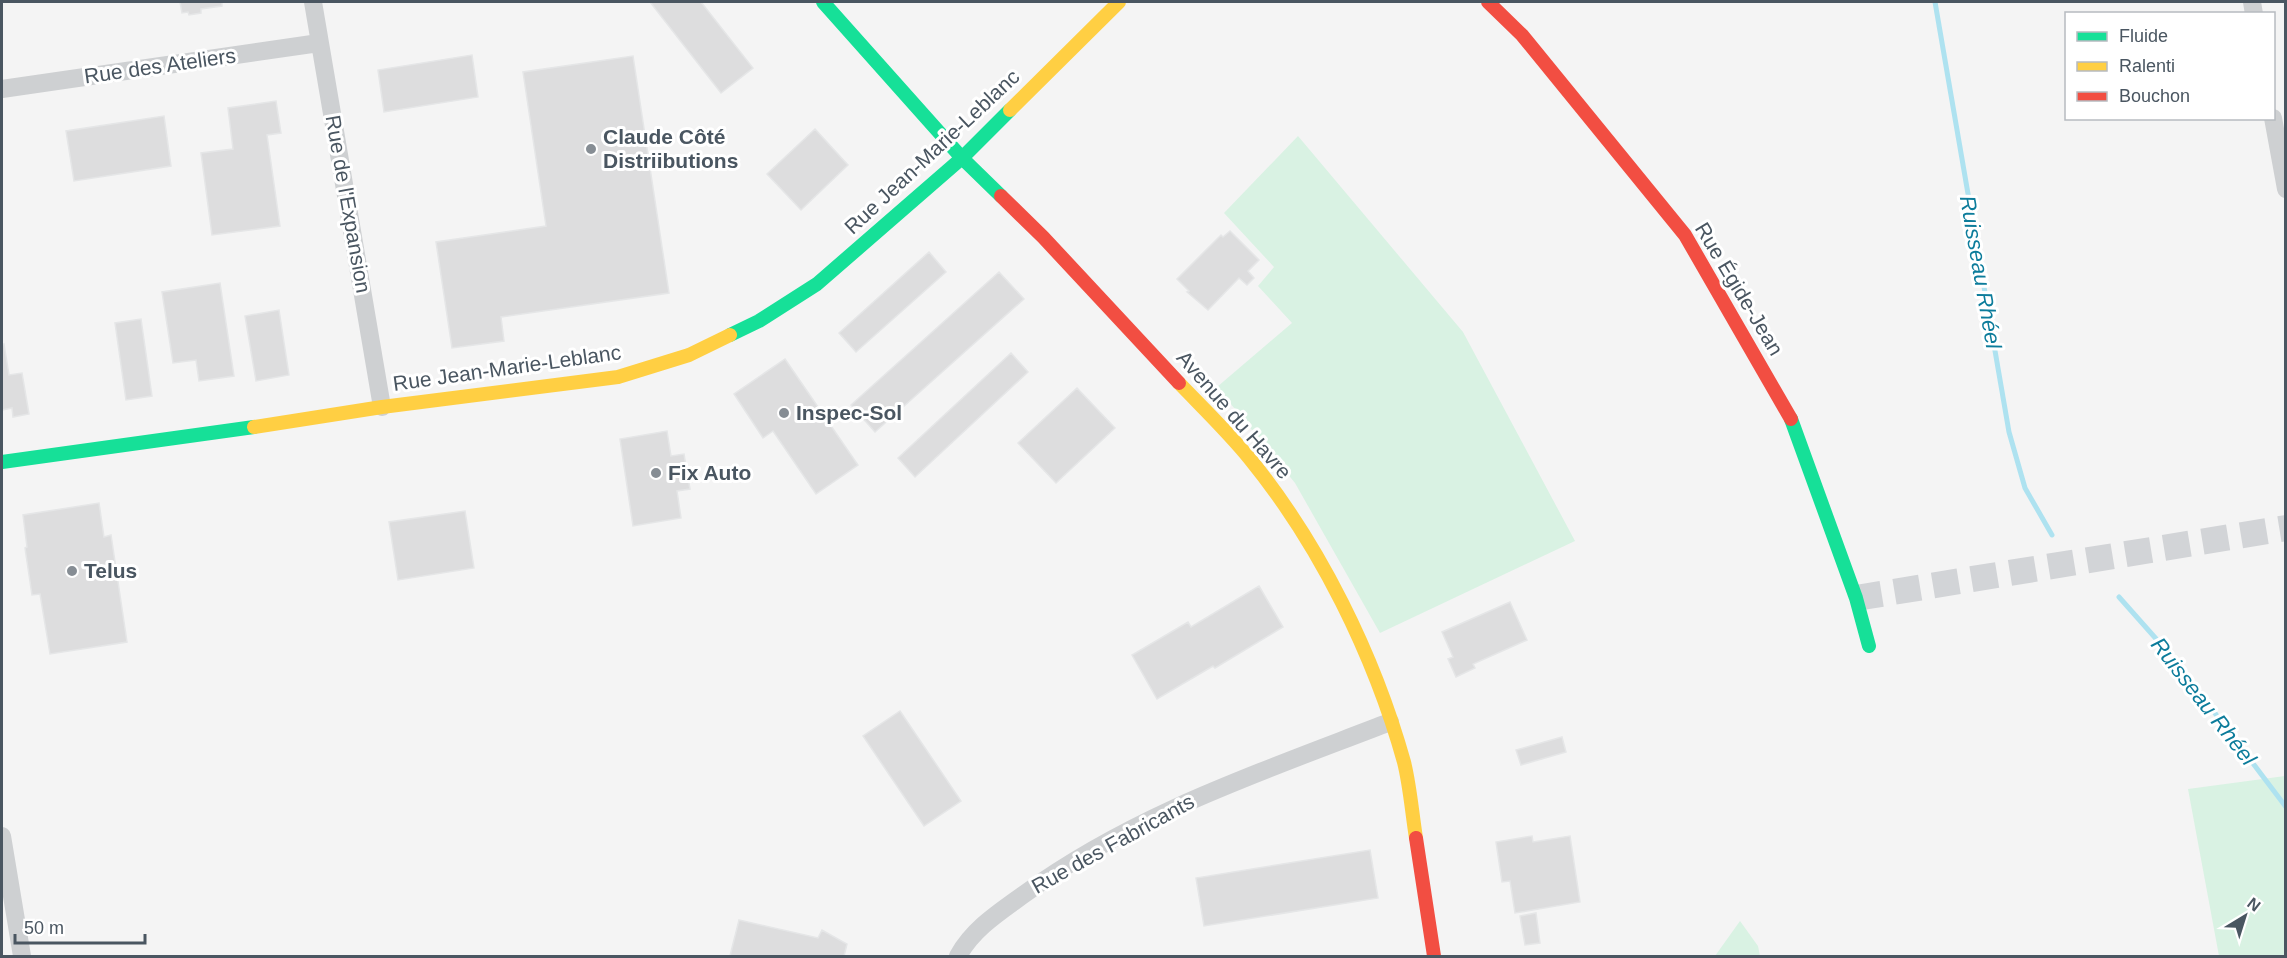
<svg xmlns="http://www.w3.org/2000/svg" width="2287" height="958" font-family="Helvetica,sans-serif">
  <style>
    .green { fill: #d9f2e3 }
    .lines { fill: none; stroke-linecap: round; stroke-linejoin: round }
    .stream { stroke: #aee2f0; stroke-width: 5 }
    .building { fill: #ddddde; stroke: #e5e6e7; stroke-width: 1.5 }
    .secondary-tunnel { stroke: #d2d4d7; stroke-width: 26; stroke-dasharray: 26 13; stroke-linecap: butt }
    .street { stroke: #ced0d2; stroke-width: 18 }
    .fast { stroke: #16e098; stroke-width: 14 }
    .slow { stroke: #ffcf43; stroke-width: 14 }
    .jam { stroke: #f24e42; stroke-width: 14 }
    .poi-dot { fill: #868d94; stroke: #fff; stroke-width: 2 }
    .labels { text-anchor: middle; stroke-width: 6; stroke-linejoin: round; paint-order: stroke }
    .street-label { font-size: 21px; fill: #4a5661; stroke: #fff }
    .poi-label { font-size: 21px; font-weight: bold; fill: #4a5661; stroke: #fff; text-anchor: start }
    .water-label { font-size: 22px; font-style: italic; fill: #0c7c9b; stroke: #fff }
  </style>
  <rect width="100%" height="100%" fill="#f4f4f4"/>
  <path class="green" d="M 1298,136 L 1463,332 L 1575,541 L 1380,633 L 1295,483 L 1217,387 L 1292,323 L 1258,286 L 1274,267 L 1224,213 Z
    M 2285,776 L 2285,956 L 2219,956 L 2188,789 Z
    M 1740,921 L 1758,946 L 1760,956 L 1715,956 Z"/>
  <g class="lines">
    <path class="stream" d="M 1935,2 L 2009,432 L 2025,488 L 2052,535
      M 2119,597 L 2174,659 L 2286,807"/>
  </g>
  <path class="building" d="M 180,2 L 222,2 L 222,6 L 201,9 L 201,13 L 189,15 L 188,12 L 182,13 Z
    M 650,2 L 701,2 L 753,68 L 721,93 Z
    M 472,55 L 478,97 L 384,112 L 378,70 Z
    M 633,56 L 669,293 L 501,317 L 504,341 L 452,348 L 436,242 L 546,226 L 523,72 Z
    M 276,101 L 281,133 L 267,135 L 280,226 L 212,235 L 201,153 L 233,149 L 228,108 Z
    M 164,116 L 171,166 L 74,181 L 66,131 Z
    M 815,129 L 848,165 L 801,210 L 767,174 Z
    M 1230,231 L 1259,260 L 1248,271 L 1254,278 L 1247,285 L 1239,278 L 1208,310 L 1187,292 L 1189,291 L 1177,279 L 1221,235 L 1223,237 Z
    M 929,252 L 946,272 L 856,352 L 839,333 Z
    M 999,272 L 1024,299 L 875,432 L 851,405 Z
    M 220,283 L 234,376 L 199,381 L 196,360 L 173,363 L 162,292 Z
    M 279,310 L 289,375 L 256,381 L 245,316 Z
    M 141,319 L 152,396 L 126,400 L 115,323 Z
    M 4,344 L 9,375 L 22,373 L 29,414 L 13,417 L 12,408 L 2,410 L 2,345 Z
    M 1011,353 L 1028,372 L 915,477 L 898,458 Z
    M 785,359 L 858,465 L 816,494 L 773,431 L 763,438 L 734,394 Z
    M 1077,388 L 1115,428 L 1056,483 L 1018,443 Z
    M 667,431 L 671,456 L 684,454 L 690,489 L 677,491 L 681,518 L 633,526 L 620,439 Z
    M 99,503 L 104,537 L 111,535 L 127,642 L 50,654 L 40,594 L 32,595 L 25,548 L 27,547 L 23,515 Z
    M 465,511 L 474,568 L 398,580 L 389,522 Z
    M 1259,586 L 1283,627 L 1215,668 L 1213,666 L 1157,699 L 1132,655 L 1188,622 L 1191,627 Z
    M 1510,602 L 1527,640 L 1473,664 L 1475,668 L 1456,677 L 1448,659 L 1453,657 L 1442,632 Z
    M 900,711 L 961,801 L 924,826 L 863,736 Z
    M 1562,737 L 1566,752 L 1521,765 L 1516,750 Z
    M 1532,836 L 1533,842 L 1570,836 L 1580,902 L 1515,913 L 1510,881 L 1502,882 L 1496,842 Z
    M 1370,850 L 1378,898 L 1204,926 L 1196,878 Z
    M 1536,913 L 1540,943 L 1525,945 L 1520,916 Z
    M 739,920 L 818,938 L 822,930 L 847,944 L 844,956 L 730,956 Z"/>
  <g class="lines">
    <path class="secondary-tunnel" d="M 1856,598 L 2286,528"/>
    <path class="street" d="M 313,2 L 382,407
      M 2252,2 L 2254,14
      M 2,89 L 319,43
      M 2273,118 L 2286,189
      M 2,836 L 22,956
      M 958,956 C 973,929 998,913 1023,895 C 1134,814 1263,771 1390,722"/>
    <path class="fast" d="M 823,2 L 962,158 L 1001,196
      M 730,335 L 759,321 L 817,284 L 962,158 L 1010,110
      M 1791,419 L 1856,598 L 1869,646
      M 2,462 L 254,427"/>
    <path class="slow" d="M 1010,110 L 1119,2
      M 1179,383 C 1203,408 1229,433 1250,459 C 1320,545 1374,655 1404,762 C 1410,786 1412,813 1416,838
      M 254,427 L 382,407 L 618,377 L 689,355 L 730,335"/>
    <path class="jam" d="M 1488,2 L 1522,35 L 1685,235 L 1791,419
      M 1001,196 L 1043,237 L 1179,383
      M 1416,838 L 1434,956"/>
  </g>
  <g class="poi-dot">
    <circle cx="591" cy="149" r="6"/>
    <circle cx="784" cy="413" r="6"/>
    <circle cx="656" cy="473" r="6"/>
    <circle cx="72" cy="571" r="6"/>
  </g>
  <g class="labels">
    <g class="street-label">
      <text transform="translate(160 66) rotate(-8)" y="7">Rue des Ateliers</text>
      <text transform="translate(932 152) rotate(-43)" y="7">Rue Jean-Marie-Leblanc</text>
      <text transform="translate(348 204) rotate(80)" y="7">Rue de l'Expansion</text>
      <text transform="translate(1739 289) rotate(59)" y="7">Rue Égide-Jean</text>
      <text transform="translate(507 368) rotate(-8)" y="7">Rue Jean-Marie-Leblanc</text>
      <text transform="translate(1234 415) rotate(49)" y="7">Avenue du Havre</text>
      <text transform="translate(1113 844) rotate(-29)" y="7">Rue des Fabricants</text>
    </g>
    <g class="poi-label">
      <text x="603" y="144">Claude Côté<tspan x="603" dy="24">Distriibutions</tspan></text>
      <text x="796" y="420">Inspec-Sol</text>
      <text x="668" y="480">Fix Auto</text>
      <text x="84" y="578">Telus</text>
    </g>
    <g class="water-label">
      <text transform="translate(1981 272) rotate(80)" y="8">Ruisseau Rhéel</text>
      <text transform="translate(2204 701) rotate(52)" y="8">Ruisseau Rhéel</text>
    </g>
  </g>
  <rect width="2287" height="958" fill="none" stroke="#4a5661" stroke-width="6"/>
  <rect x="2065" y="12" width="210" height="108" fill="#ffffff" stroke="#b7bbc0" stroke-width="1.5"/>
  <rect x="2077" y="32" width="30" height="9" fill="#16e098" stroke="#b7bbc0" stroke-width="1.5"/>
  <text x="2119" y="42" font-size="18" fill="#4a5661">Fluide</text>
  <rect x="2077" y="62" width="30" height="9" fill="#ffcf43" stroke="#b7bbc0" stroke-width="1.5"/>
  <text x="2119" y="72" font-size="18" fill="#4a5661">Ralenti</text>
  <rect x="2077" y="92" width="30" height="9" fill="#f24e42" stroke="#b7bbc0" stroke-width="1.5"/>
  <text x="2119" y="102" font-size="18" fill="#4a5661">Bouchon</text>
  <g transform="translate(2245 916) rotate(38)" stroke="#ffffff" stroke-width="4.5" paint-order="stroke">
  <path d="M0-4.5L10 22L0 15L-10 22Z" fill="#4a5661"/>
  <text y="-9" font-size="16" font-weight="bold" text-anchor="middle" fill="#4a5661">N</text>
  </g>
  <path d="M15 934v9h130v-9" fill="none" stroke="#4a5661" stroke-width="3"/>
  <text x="24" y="934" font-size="18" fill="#4a5661" stroke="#ffffff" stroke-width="4.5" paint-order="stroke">50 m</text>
</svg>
